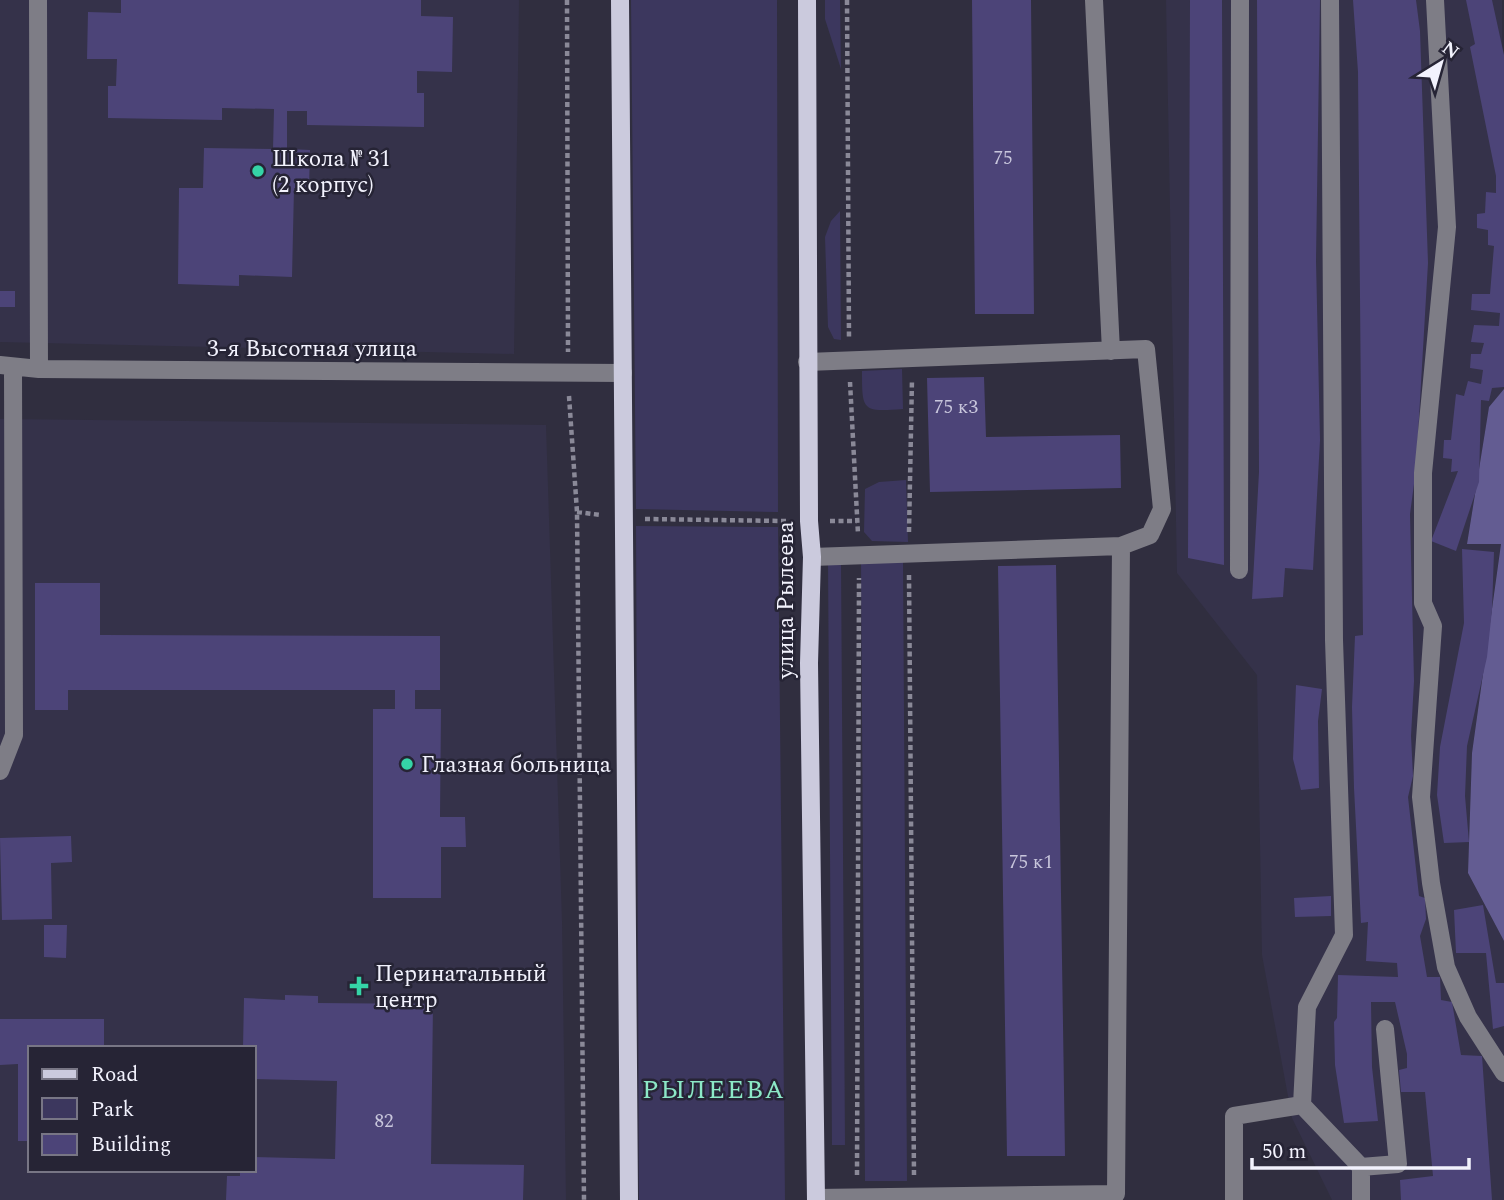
<svg xmlns="http://www.w3.org/2000/svg" width="1504" height="1200" font-family="Spectral,serif">
  <style>
    .built { fill: #35324a; fill-rule: evenodd }
    .green { fill: #3c375e }
    .forest { fill: #635c92 }
    .building { fill: #4c4478 }
    .lines { fill: none; stroke-linecap: round; stroke-linejoin: round }
    .path { stroke: #8a8998; stroke-width: 4.5; stroke-dasharray: 5 3.5; stroke-linecap: butt }
    .minor { stroke: #7e7d86; stroke-width: 18 }
    .major { stroke: #cbcadd; stroke-width: 18 }
    .poi-dot { fill: #35d4a7; stroke: #262435; stroke-width: 2.5 }
    .labels { text-anchor: middle; stroke-width: 5; stroke-linejoin: round; paint-order: stroke }
    .number-label { font-size: 19px; fill: #c8c6dc }
    .poi-label { font-size: 23px; fill: #f2f2fd; stroke: #262435; text-anchor: start }
    .street-label { font-size: 23px; fill: #f2f2fd; stroke: #262435 }
    .quarter-label { font-size: 26px; letter-spacing: 2px; fill: #8ce8c7; stroke: #262435 }
  </style>
  <rect width="100%" height="100%" fill="#302e3f"/>
  <path class="built" d="M 0,0 L 519,0 L 514,354 L 0,342 Z
    M 1166,0 L 1502,0 L 1504,389 L 1489,407 L 1467,544 L 1501,543 L 1472,753 L 1468,873 L 1504,941 L 1504,1200 L 1332,1200 L 1292,1118 L 1262,955 L 1257,675 L 1177,573 Z
    M 0,419 L 546,425 L 562,921 L 566,1200 L 0,1200 ZM 30,1048 L 254,1048 L 254,1170 L 30,1170 Z"/>
  <path class="green" d="M 631,0 L 777,0 L 778,512 L 636,509 Z
    M 825,0 L 840,0 L 841,69 L 825,19 Z
    M 840,211 L 841,340 L 834,339 L 828,327 L 825,237 L 831,221 Z
    M 902,369 L 903,409 C 862,412 862,411 862,371 Z
    M 906,480 L 908,542 L 872,541 L 864,532 L 865,489 L 879,482 Z
    M 636,526 L 778,527 L 785,1200 L 639,1200 Z
    M 861,560 L 903,560 L 907,1181 L 865,1181 Z
    M 828,561 L 841,561 L 845,1145 L 832,1145 Z"/>
  <path class="forest" d="M 1504,389 L 1504,941 L 1468,873 L 1472,753 L 1501,544 L 1467,544 L 1489,407 Z"/>
  <path class="building" d="M 121,0 L 421,0 L 421,16 L 453,17 L 452,72 L 417,71 L 417,93 L 424,93 L 424,127 L 307,125 L 307,111 L 287,111 L 287,149 L 310,150 L 309,189 L 294,188 L 292,277 L 239,275 L 239,286 L 178,284 L 179,188 L 203,188 L 204,148 L 273,149 L 274,109 L 222,108 L 222,120 L 108,118 L 108,86 L 116,86 L 117,59 L 87,59 L 88,12 L 121,13 Z
    M 972,0 L 1031,0 L 1034,314 L 975,314 Z
    M 1190,0 L 1222,0 L 1224,565 L 1188,558 Z
    M 1257,0 L 1320,0 L 1316,261 L 1320,440 L 1313,570 L 1285,568 L 1283,597 L 1252,599 L 1259,472 Z
    M 1353,0 L 1416,0 L 1420,31 L 1428,263 L 1416,469 L 1410,514 L 1414,681 L 1411,736 L 1413,776 L 1408,797 L 1419,896 L 1425,898 L 1426,919 L 1420,936 L 1427,977 L 1440,977 L 1441,1000 L 1452,1002 L 1461,1055 L 1482,1056 L 1492,1200 L 1401,1200 L 1400,1180 L 1433,1176 L 1425,1092 L 1401,1092 L 1399,1070 L 1407,1068 L 1407,1054 L 1395,1002 L 1371,1002 L 1372,1067 L 1378,1121 L 1344,1123 L 1335,1065 L 1334,1022 L 1337,1018 L 1338,975 L 1398,977 L 1397,963 L 1366,961 L 1368,922 L 1361,923 L 1354,788 L 1352,707 L 1355,636 L 1363,635 L 1358,72 Z
    M 1466,0 L 1492,0 L 1504,55 L 1504,387 L 1492,388 L 1489,401 L 1481,400 L 1479,482 L 1456,551 L 1431,541 L 1458,471 L 1451,472 L 1452,459 L 1443,458 L 1444,440 L 1451,440 L 1456,394 L 1464,396 L 1468,381 L 1481,384 L 1483,370 L 1470,368 L 1471,354 L 1481,354 L 1484,343 L 1471,342 L 1474,325 L 1499,326 L 1500,313 L 1471,310 L 1472,294 L 1490,294 L 1494,246 L 1488,245 L 1488,230 L 1477,228 L 1477,214 L 1485,213 L 1486,192 L 1496,193 L 1496,176 L 1470,47 L 1475,44 Z
    M 0,291 L 15,291 L 15,307 L 0,307 Z
    M 984,377 L 986,437 L 1120,435 L 1121,488 L 930,492 L 927,378 Z
    M 1462,549 L 1494,552 L 1492,610 L 1487,657 L 1467,746 L 1465,796 L 1469,842 L 1444,843 L 1437,795 L 1440,747 L 1464,623 Z
    M 1056,565 L 1065,1156 L 1007,1156 L 998,566 Z
    M 35,583 L 100,583 L 100,635 L 440,636 L 440,690 L 415,690 L 415,709 L 441,709 L 440,817 L 465,817 L 466,847 L 441,847 L 441,898 L 373,898 L 373,709 L 395,709 L 395,690 L 68,690 L 68,710 L 35,710 Z
    M 1296,685 L 1322,689 L 1318,721 L 1319,788 L 1301,790 L 1293,759 Z
    M 71,836 L 72,862 L 51,863 L 52,919 L 2,920 L 0,838 Z
    M 1331,896 L 1331,916 L 1295,917 L 1294,898 Z
    M 1483,905 L 1496,983 L 1504,983 L 1504,1026 L 1493,1029 L 1486,953 L 1456,953 L 1454,910 Z
    M 44,925 L 67,925 L 66,958 L 44,957 Z
    M 285,995 L 318,996 L 318,1003 L 433,1004 L 431,1164 L 524,1165 L 523,1200 L 226,1200 L 227,1176 L 240,1176 L 240,1170 L 254,1170 L 254,1157 L 335,1159 L 337,1081 L 254,1079 L 254,1048 L 243,1048 L 244,998 L 285,1000 Z
    M 0,1019 L 104,1019 L 104,1048 L 30,1048 L 30,1141 L 18,1141 L 18,1064 L 0,1065 Z"/>
  <g class="lines">
    <path class="path" d="M 567,0 L 568,352
      M 847,0 L 849,339
      M 850,382 L 858,534
      M 569,396 L 577,512 L 584,1200
      M 577,512 L 601,515
      M 645,519 L 786,521
      M 830,521 L 857,521
      M 909,532 L 912,379
      M 909,575 L 914,1176
      M 857,1175 L 859,578"/>
    <path class="minor" d="M 38,0 L 39,369
      M 1094,0 L 1111,351
      M 1435,0 L 1447,227 L 1423,473 L 1423,603 L 1433,626 L 1421,797 L 1431,883 L 1446,967 L 1468,1017 L 1504,1073
      M 807,362 L 1146,349 L 1162,509 L 1150,535 L 1121,546
      M 0,365 L 39,369 L 623,373
      M 812,557 L 1121,546 L 1116,1194 L 816,1198
      M 1239,570 L 1240,0
      M 0,771 L 14,735 L 13,367
      M 1302,1105 L 1361,1167 L 1398,1164 L 1385,1029
      M 1234,1200 L 1234,1116 L 1302,1105 L 1307,1007 L 1344,935 L 1334,640 L 1330,0
      M 1361,1200 L 1361,1167"/>
    <path class="major" d="M 620,0 L 629,1200
      M 807,0 L 809,521 L 812,557 L 809,663 L 816,1200"/>
  </g>
  <g class="poi-dot">
    <circle cx="258" cy="171" r="7"/>
    <circle cx="407" cy="764" r="7"/>
    <path d="M355.5 975.5h7v7h7v7h-7v7h-7v-7h-7v-7h7z"/>
  </g>
  <g class="labels">
    <g class="number-label">
      <text x="1003" y="164">75</text>
      <text x="956" y="413">75 к3</text>
      <text x="1031" y="868">75 к1</text>
      <text x="384" y="1127">82</text>
    </g>
    <g class="poi-label">
      <text x="272" y="166">Школа № 31<tspan x="272" dy="26">(2 корпус)</tspan></text>
      <text x="421" y="772">Глазная больница</text>
      <text x="375" y="981">Перинатальный<tspan x="375" dy="26">центр</tspan></text>
    </g>
    <g class="street-label">
      <text x="312" y="356">3-я Высотная улица</text>
      <text transform="translate(785 600) rotate(-90)" y="8">улица Рылеева</text>
    </g>
    <g class="quarter-label">
      <text x="714" y="1098">РЫЛЕЕВА</text>
    </g>
  </g>
  <rect x="28" y="1046" width="228" height="126" fill="#262435" stroke="#787685" stroke-width="2"/>
  <rect x="42" y="1069" width="35" height="10" fill="#cbcadd" stroke="#787685" stroke-width="2"/>
  <text x="91" y="1081" font-size="21" fill="#f2f2fd">Road</text>
  <rect x="42" y="1098" width="35" height="21" fill="#3c375e" stroke="#787685" stroke-width="2"/>
  <text x="91" y="1116" font-size="21" fill="#f2f2fd">Park</text>
  <rect x="42" y="1134" width="35" height="21" fill="#4c4478" stroke="#787685" stroke-width="2"/>
  <text x="91" y="1151" font-size="21" fill="#f2f2fd">Building</text>
  <g transform="translate(1441 63) rotate(37)" stroke="#262435" stroke-width="5" paint-order="stroke">
  <path d="M0-5L12 26L0 18L-12 26Z" fill="#f2f2fd"/>
  <text y="-10" font-size="19" font-weight="bold" text-anchor="middle" fill="#f2f2fd">N</text>
  </g>
  <path d="M1252 1158v10h217v-10" fill="none" stroke="#f2f2fd" stroke-width="3.5"/>
  <text x="1262" y="1158" font-size="21" fill="#f2f2fd" stroke="#262435" stroke-width="5" paint-order="stroke">50 m</text>
</svg>
